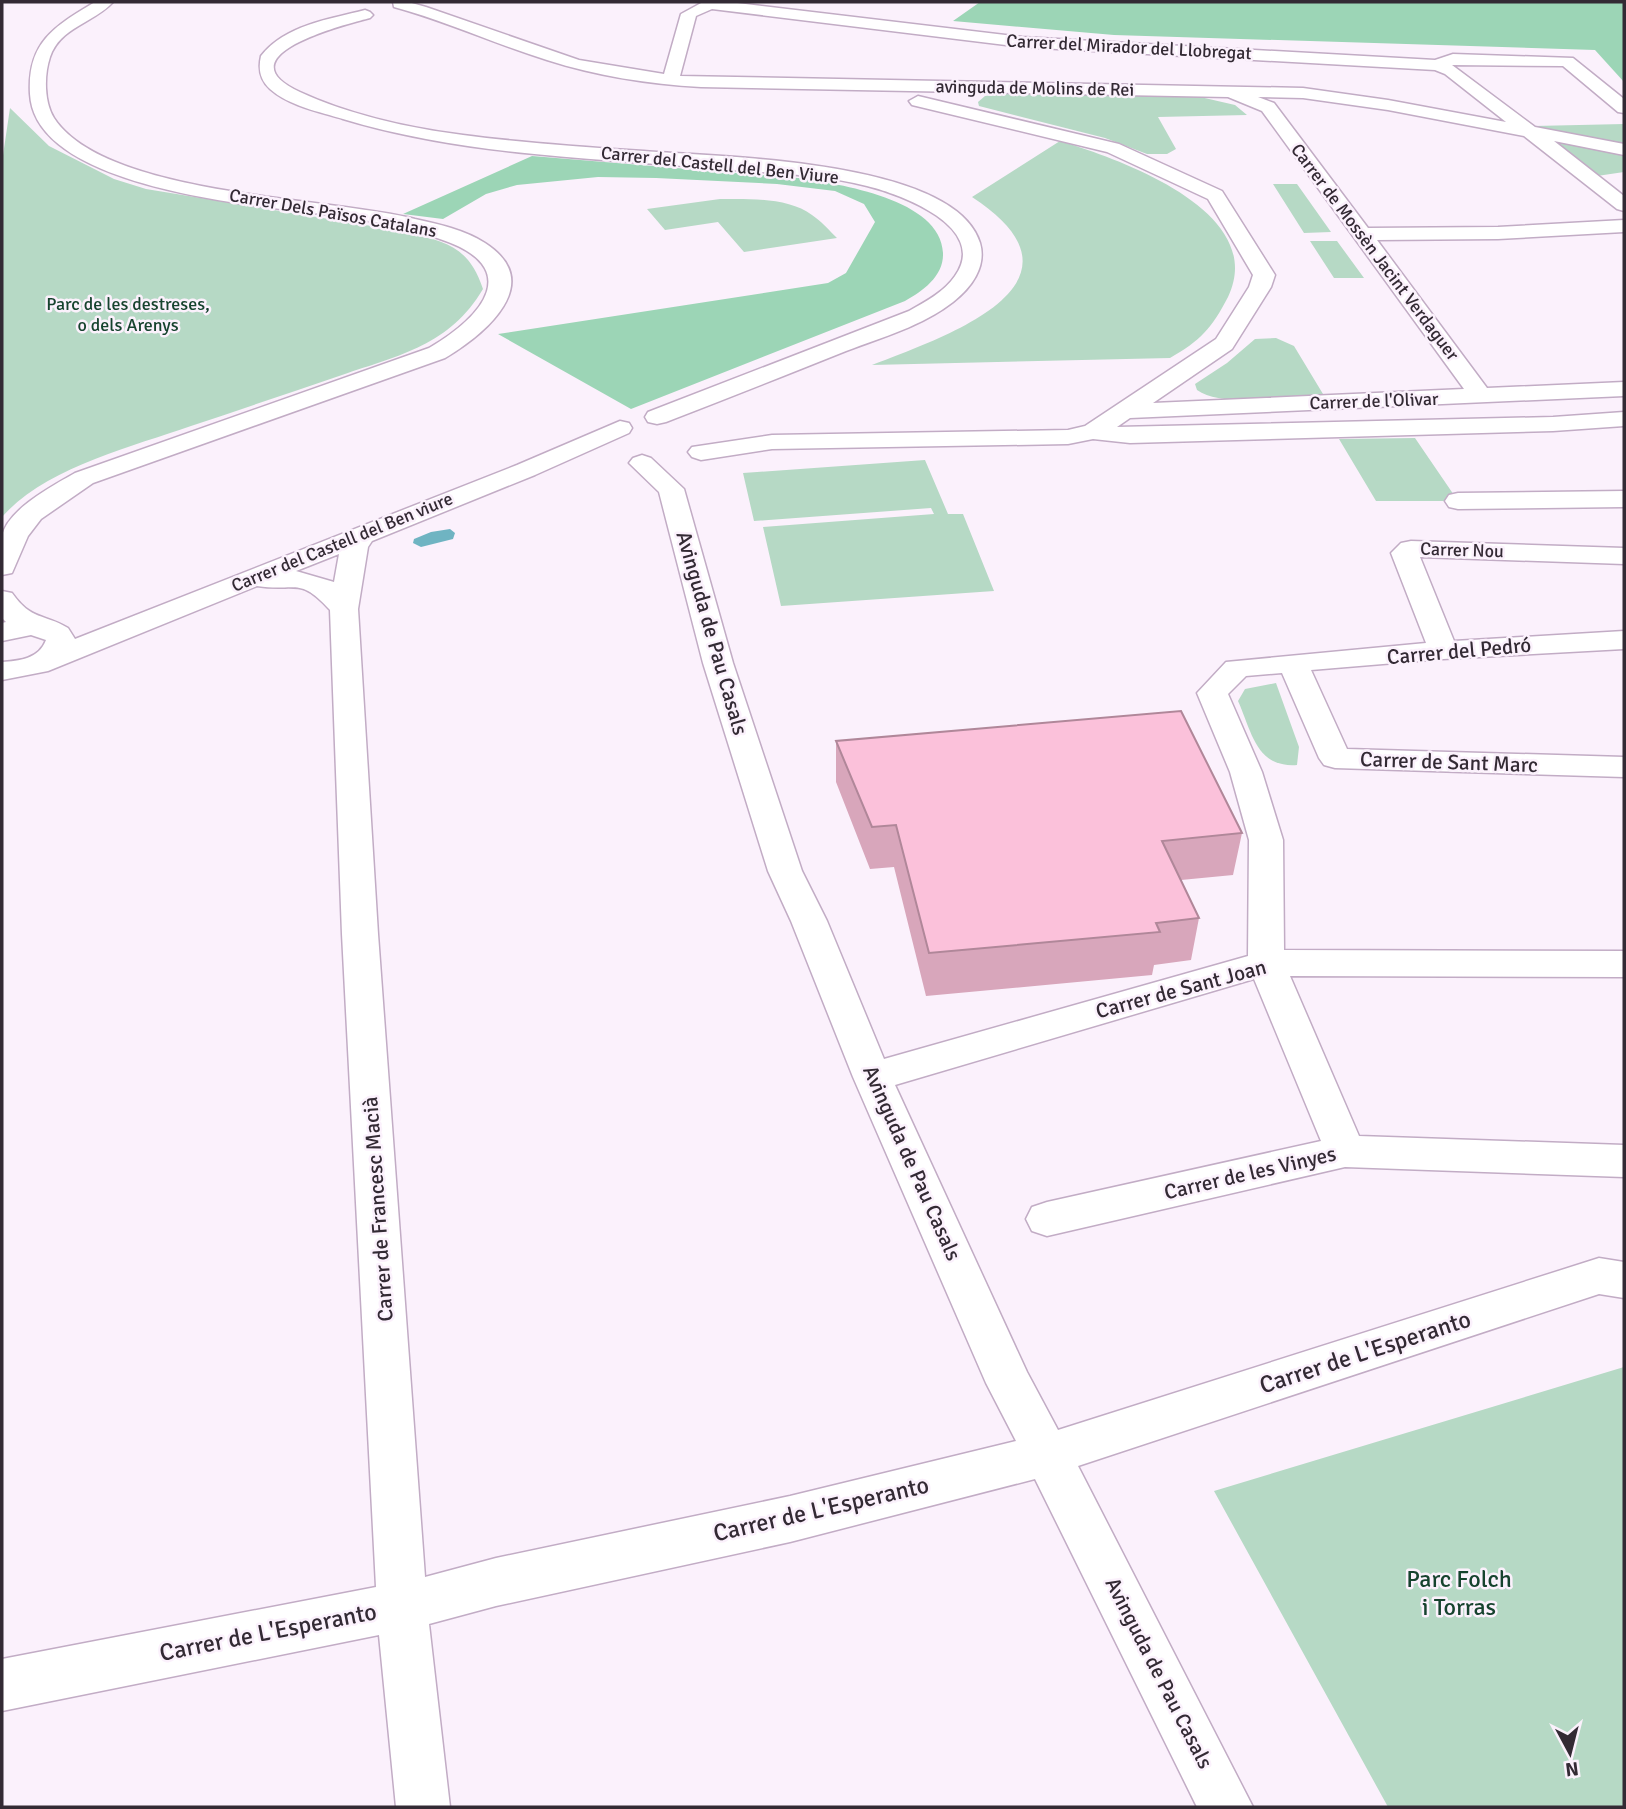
<svg xmlns="http://www.w3.org/2000/svg" width="1626" height="1809" font-family="Signika,sans-serif">
  <style>
    .green { fill: #b6d9c5 }
    .forest { fill: #9cd5b6 }
    .water { fill: #6fb4c2 }
    .lines { fill: none; stroke-linecap: round; stroke-linejoin: round }
    .street-casing { stroke: #c2acc5; stroke-width: 3 }
    .street { fill: #fff; fill-rule: evenodd }
    .wall { fill: #d8a6bb }
    .building { fill: #fbc1da; stroke: #b08799; stroke-width: 2 }
    .labels { text-anchor: middle; stroke-width: 5; stroke-linejoin: round; paint-order: stroke }
    .far-street-label { font-size: 18px; fill: #332a34; stroke: #fbf1fc }
    .far-park-label { font-size: 18px; fill: #16432e; stroke: #fbf1fc }
    .street-label { font-size: 21px; fill: #332a34; stroke: #fbf1fc }
    .near-street-label { font-size: 24px; fill: #332a34; stroke: #fbf1fc }
    .near-park-label { font-size: 24px; fill: #16432e; stroke: #fbf1fc }
  </style>
  <rect width="100%" height="100%" fill="#fbf1fc"/>
  <path class="green" d="M 1001,94 L 1196,96 L 1235,105 L 1247,115 L 1158,117 L 1176,149 L 1167,154 L 1147,154 L 1105,138 L 979,106 L 978,102 L 985,96 Z
    M 10,108 L 49,146 L 114,179 L 146,189 L 408,232 C 448,243 469,247 483,289 C 450,345 400,355 342,375 C 292,392 242,409 191,426 C 131,447 45,468 2,517 L 2,162 Z
    M 1624,124 L 1624,146 L 1534,126 Z
    M 1060,141 C 1119,159 1269,211 1228,297 C 1212,328 1200,341 1170,358 L 872,365 C 947,336 1103,283 972,197 Z
    M 1557,142 L 1624,153 L 1624,172 L 1597,176 Z
    M 1273,184 L 1297,184 L 1331,232 L 1304,233 Z
    M 720,199 C 748,199 788,197 812,215 C 821,221 829,230 837,238 L 744,252 L 718,222 L 665,230 L 647,209 Z
    M 1310,241 L 1337,241 L 1364,278 L 1334,278 Z
    M 1276,338 L 1294,346 L 1323,394 C 1290,396 1225,409 1197,390 L 1195,384 L 1227,363 L 1255,339 Z
    M 1415,438 L 1458,501 L 1376,501 L 1339,439 Z
    M 925,460 L 948,514 L 963,514 L 994,591 L 781,606 L 763,527 L 934,514 L 931,508 L 754,521 L 743,473 Z
    M 1276,683 L 1299,747 L 1297,765 C 1256,768 1252,732 1238,701 L 1245,689 Z
    M 1624,1367 L 1624,1807 L 1388,1807 L 1214,1491 Z"/>
  <path class="forest" d="M 980,2 L 1624,2 L 1624,82 L 1595,50 L 1114,35 L 953,21 Z
    M 532,156 L 798,178 C 839,184 941,199 943,253 C 944,276 923,291 905,301 L 631,409 L 498,334 L 828,283 L 846,273 L 875,222 L 864,204 L 835,191 L 777,184 L 656,178 L 598,177 L 517,185 L 486,194 L 443,219 L 403,214 Z"/>
  <path class="water" d="M 450,529 L 455,533 L 453,539 L 421,547 L 413,543 L 414,539 L 431,532 Z"/>
  <g class="lines">
    <g class="street-casing">
      <path id="street" d="M 95,2 L 113,2 C 94,23 60,27 50,57 C 44,75 44,102 54,118 C 105,196 328,197 415,219 C 438,224 465,230 485,243 C 547,283 485,334 445,358 L 93,483 L 41,519 L 28,536 L 12,573 L 2,575 C 1,564 0,549 2,537 C 6,510 54,485 75,473 L 429,348 C 483,317 525,267 440,239 C 407,227 372,221 337,216 C 266,206 35,191 30,94 C 27,42 55,26 95,2 Z
        M 393,2 L 408,2 L 426,7 L 579,60 L 664,74 L 681,14 L 703,2 L 729,2 L 1022,37 L 1435,60 L 1453,54 L 1573,58 L 1624,99 L 1624,113 L 1618,112 L 1563,66 L 1452,65 L 1535,127 L 1624,144 L 1624,155 L 1554,141 L 1624,196 L 1624,211 L 1617,209 L 1524,136 L 1388,110 L 1303,98 L 1258,97 L 1274,103 L 1368,228 L 1498,227 L 1624,220 L 1624,232 L 1498,239 L 1377,240 L 1487,388 L 1624,382 L 1624,396 L 1130,418 L 1117,427 L 1553,417 L 1624,412 L 1624,426 L 1553,431 L 1130,443 L 1093,439 L 1068,444 L 772,449 L 701,460 L 692,457 L 688,452 L 692,447 L 772,435 L 1068,430 L 1085,426 L 1216,339 L 1249,287 L 1253,275 L 1208,199 L 1107,152 L 912,105 L 909,101 L 918,96 L 1119,144 L 1222,191 L 1275,275 L 1271,287 L 1232,349 L 1153,403 L 1464,389 L 1262,111 L 1228,97 L 701,87 C 648,84 597,76 547,60 C 495,44 446,21 394,7 ZM 712,9 L 1022,47 L 1435,70 L 1445,74 L 1506,122 L 1388,100 L 1303,88 L 680,76 L 696,16 Z
        M 365,10 L 370,12 L 373,15 L 370,18 C 343,25 221,56 300,92 C 350,115 409,128 463,135 C 523,143 583,147 644,151 C 717,157 955,159 980,243 C 987,267 971,288 953,302 C 922,326 883,337 846,351 C 786,375 726,399 666,422 L 657,424 L 648,422 L 645,417 L 648,412 L 909,311 C 925,302 944,292 955,276 C 990,227 900,194 867,186 C 819,174 769,173 720,169 C 593,158 466,156 343,119 C 320,112 289,106 270,89 C 260,80 258,69 261,56 C 285,25 330,19 365,10 Z
        M 620,421 L 629,423 L 632,428 L 629,433 L 535,475 L 372,541 L 368,547 L 358,609 L 378,934 L 425,1577 L 496,1558 L 790,1496 L 1016,1441 L 986,1383 L 853,1077 L 791,921 L 768,871 L 703,663 L 659,492 L 629,463 L 633,458 L 642,455 L 651,458 L 684,489 L 733,663 L 802,871 L 827,921 L 884,1059 L 1248,956 L 1249,840 L 1230,772 L 1197,693 L 1226,662 L 1426,643 L 1391,553 L 1401,543 L 1411,541 L 1624,548 L 1624,564 L 1420,557 L 1454,641 L 1624,631 L 1624,649 L 1443,659 L 1311,670 L 1347,749 L 1624,757 L 1624,777 L 1335,768 L 1324,765 L 1319,758 L 1282,673 L 1246,676 L 1228,694 L 1262,772 L 1283,840 L 1284,950 L 1624,951 L 1624,977 L 1290,976 L 1359,1136 L 1624,1145 L 1624,1177 L 1345,1167 L 1047,1236 L 1032,1231 L 1026,1219 L 1032,1207 L 1047,1202 L 1321,1141 L 1254,979 L 895,1085 L 1027,1372 L 1058,1430 L 1599,1258 L 1624,1262 L 1624,1298 L 1599,1294 L 1078,1466 L 1253,1807 L 1197,1807 L 1035,1479 L 790,1542 L 496,1606 L 429,1624 L 450,1807 L 396,1807 L 379,1635 L 2,1711 L 2,1659 L 376,1587 L 342,934 L 330,610 C 299,576 296,592 257,586 L 48,671 L 2,680 L 2,662 C 19,661 39,659 46,640 L 31,635 L 2,641 L 2,623 L 6,622 L 2,618 L 2,591 L 12,593 C 32,621 43,613 68,628 L 75,639 L 517,465 ZM 339,554 L 334,582 L 296,571 Z
        M 1624,491 L 1624,507 L 1458,509 L 1449,507 L 1445,501 L 1449,495 L 1458,493 Z"/>
    </g>
    <use href="#street" class="street"/>
  </g>
  <path class="wall" d="M 836,741 L 1242,833 L 1233,875 L 1181,880 L 1199,918 L 1191,960 L 1154,965 L 1152,975 L 926,996 L 894,867 L 870,869 L 836,782 Z"/>
  <path class="building" d="M 1181,711 L 1242,833 L 1162,841 L 1199,918 L 1156,923 L 1160,932 L 929,953 L 896,825 L 872,827 L 836,741 Z"/>
  <g class="labels">
    <g class="far-street-label">
      <text transform="translate(1129 47) rotate(3)" y="6">Carrer del Mirador del Llobregat</text>
      <text transform="translate(1035 88) rotate(1)" y="6">avinguda de Molins de Rei</text>
      <text transform="translate(720 165) rotate(6)" y="6">Carrer del Castell del Ben Viure</text>
      <text transform="translate(333 213) rotate(10)" y="6">Carrer Dels Països Catalans</text>
      <text transform="translate(1375 252) rotate(53)" y="6">Carrer de Mossèn Jacint Verdaguer</text>
      <text transform="translate(1374 401) rotate(-2)" y="6">Carrer de l'Olivar</text>
      <text transform="translate(342 542) rotate(-22)" y="6">Carrer del Castell del Ben viure</text>
      <text transform="translate(1462 550) rotate(2)" y="6">Carrer Nou</text>
    </g>
    <g class="far-park-label">
      <text x="128" y="310">Parc de les destreses,<tspan x="128" dy="21">o dels Arenys</tspan></text>
    </g>
    <g class="street-label">
      <text transform="translate(712 633) rotate(74)" y="7">Avinguda de Pau Casals</text>
      <text transform="translate(1459 651) rotate(-5)" y="7">Carrer del Pedró</text>
      <text transform="translate(1449 762) rotate(2)" y="7">Carrer de Sant Marc</text>
      <text transform="translate(1181 989) rotate(-15)" y="7">Carrer de Sant Joan</text>
      <text transform="translate(912 1163) rotate(66)" y="7">Avinguda de Pau Casals</text>
      <text transform="translate(1250 1173) rotate(-13)" y="7">Carrer de les Vinyes</text>
      <text transform="translate(378 1209) rotate(-94)" y="7">Carrer de Francesc Macià</text>
      <text transform="translate(1159 1673) rotate(63)" y="7">Avinguda de Pau Casals</text>
    </g>
    <g class="near-street-label">
      <text transform="translate(1365 1352) rotate(-18)" y="8">Carrer de L'Esperanto</text>
      <text transform="translate(821 1509) rotate(-13)" y="8">Carrer de L'Esperanto</text>
      <text transform="translate(268 1632) rotate(-11)" y="8">Carrer de L'Esperanto</text>
    </g>
    <g class="near-park-label">
      <text x="1459" y="1587">Parc Folch<tspan x="1459" dy="28">i Torras</tspan></text>
    </g>
  </g>
  <rect width="1626" height="1809" fill="none" stroke="#332a34" stroke-width="7"/>
  <g transform="translate(1570 1753) rotate(173)" stroke="#fbf1fc" stroke-width="5" paint-order="stroke">
  <path d="M0-5L12 26L0 18L-12 26Z" fill="#332a34"/>
  <text y="-10" font-size="19" font-weight="bold" text-anchor="middle" fill="#332a34">N</text>
  </g>
</svg>
